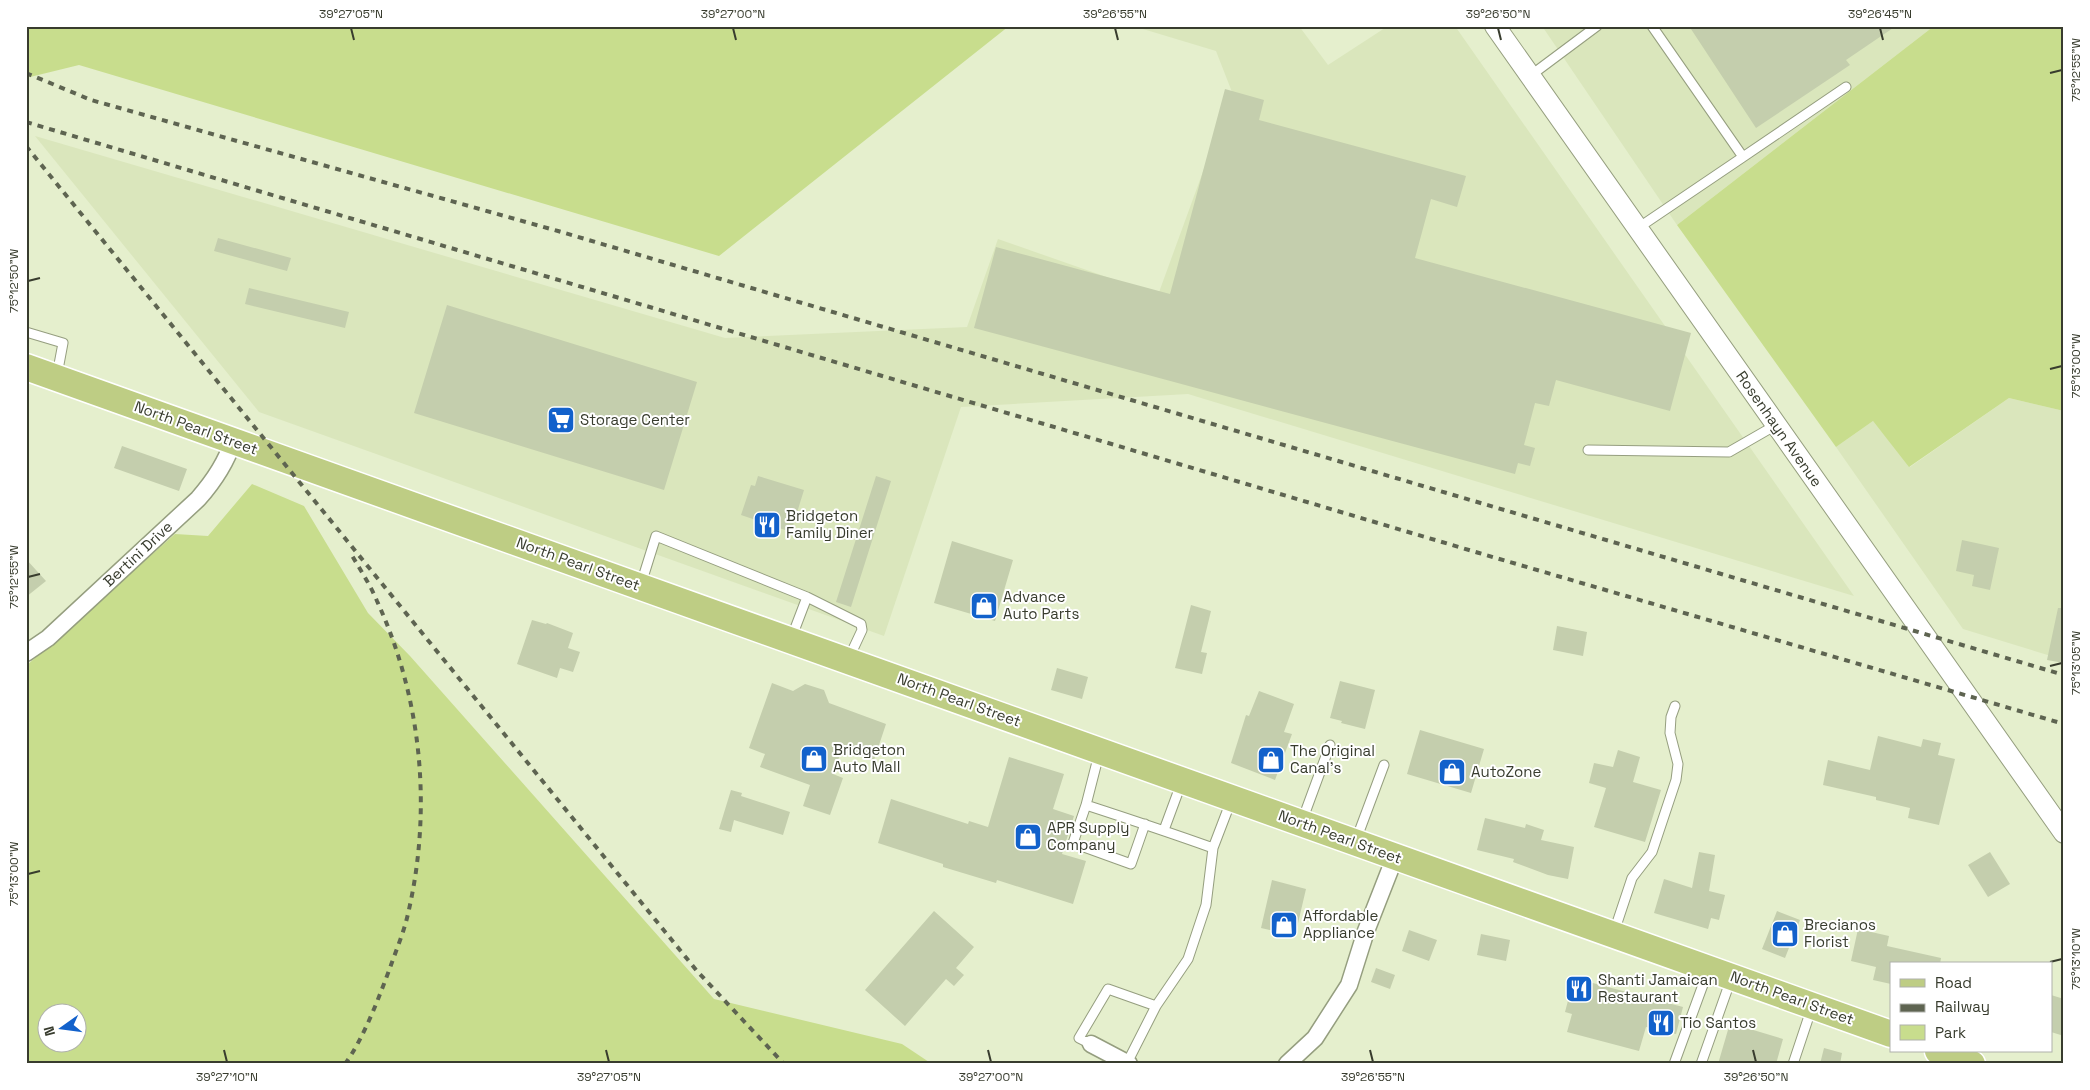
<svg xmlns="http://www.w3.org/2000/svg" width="2090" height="1090" font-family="'Space Grotesk',sans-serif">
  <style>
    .built { fill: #dae6bc }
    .green { fill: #c8dd8d; fill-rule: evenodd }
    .building { fill: #c4cead }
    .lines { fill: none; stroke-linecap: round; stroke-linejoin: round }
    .service-casing { stroke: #959e7f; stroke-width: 11 }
    .minor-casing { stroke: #959e7f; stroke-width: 19 }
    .tertiary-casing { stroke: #959e7f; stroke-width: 22 }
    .primary-casing { stroke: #fff; stroke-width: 29 }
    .service { stroke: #fff; stroke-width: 9 }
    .minor { stroke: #fff; stroke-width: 16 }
    .tertiary { stroke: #fff; stroke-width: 20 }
    .primary { stroke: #becd84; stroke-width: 26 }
    .rail { stroke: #5e6451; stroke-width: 4; stroke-dasharray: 6 6; stroke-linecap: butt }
    .ticks { fill: none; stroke: #383c2e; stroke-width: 2 }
    .labels { text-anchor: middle; stroke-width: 4; stroke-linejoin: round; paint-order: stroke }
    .poi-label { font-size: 15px; fill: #383c2e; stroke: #fff; text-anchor: start }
    .street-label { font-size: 15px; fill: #383c2e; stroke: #fff }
    .neatline { fill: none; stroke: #383c2e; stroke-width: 2 }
    .ticks-label { font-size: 12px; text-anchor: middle; fill: #383c2e }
  </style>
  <rect width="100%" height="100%" fill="#e5efcd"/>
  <path class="built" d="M 1133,26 L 1299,26 L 1328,65 L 1388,26 L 1455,26 L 1854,596 L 1188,394 L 961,407 L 884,636 L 259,412 L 35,136 L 725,338 L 967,327 L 998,239 L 1158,295 L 1232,92 L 1216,51 Z
    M 1542,26 L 1934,26 L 1677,225 Z
    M 2009,398 L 2064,411 L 2064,660 L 1963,629 L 1836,447 L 1873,421 L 1910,467 Z"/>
  <path class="green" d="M 26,26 L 1009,26 L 719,256 L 79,65 L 26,78 Z
    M 1934,26 L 2064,26 L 2064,411 L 2009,398 L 1909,467 L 1873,421 L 1836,447 L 1677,225 Z
    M 252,484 L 304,506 L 368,613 L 410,656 L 714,999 L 902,1044 L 932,1064 L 26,1064 L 26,666 L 175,534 L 208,536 ZM 48,1012 L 78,1012 L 78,1042 L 48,1042 Z"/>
  <path class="building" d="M 1689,26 L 1896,26 L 1846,60 L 1850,65 L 1756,128 Z
    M 1225,89 L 1264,100 L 1259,120 L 1466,176 L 1457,207 L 1431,199 L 1415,258 L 1691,333 L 1670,411 L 1556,380 L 1549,406 L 1535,403 L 1524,445 L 1535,448 L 1530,466 L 1518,463 L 1515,474 L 974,328 L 996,247 L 1170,294 Z
    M 218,238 L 291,258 L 287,271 L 214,251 Z
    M 249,288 L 349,312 L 345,328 L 245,304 Z
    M 447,305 L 697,382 L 664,490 L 414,413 Z
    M 122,446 L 187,469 L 179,491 L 114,468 Z
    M 758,476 L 804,490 L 791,532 L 741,515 L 751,485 L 755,486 Z
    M 876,476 L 891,481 L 851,607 L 836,602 Z
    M 1962,540 L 1999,548 L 1990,590 L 1972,586 L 1974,575 L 1956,571 Z
    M 952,541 L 1013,560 L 995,621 L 934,603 Z
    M 26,559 L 46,581 L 26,597 Z
    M 1191,605 L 1211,611 L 1201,652 L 1207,653 L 1202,674 L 1175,668 Z
    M 2058,608 L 2064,608 L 2064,663 L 2047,660 Z
    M 532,620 L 546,624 L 547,623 L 573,633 L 568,648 L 580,652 L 573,672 L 560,668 L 557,678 L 517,664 Z
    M 1557,626 L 1587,632 L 1583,656 L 1553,650 Z
    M 1057,668 L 1088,677 L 1082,699 L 1051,690 Z
    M 1340,681 L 1375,690 L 1365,729 L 1341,723 L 1342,721 L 1330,718 Z
    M 772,683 L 793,691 L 805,684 L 824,690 L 829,703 L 886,724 L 874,760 L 842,749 L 833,774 L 843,778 L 830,815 L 803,806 L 810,785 L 760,767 L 765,754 L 749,748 Z
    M 1259,691 L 1294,704 L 1284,732 L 1292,734 L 1275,780 L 1231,763 L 1246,715 L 1249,716 Z
    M 1420,730 L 1484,749 L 1471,793 L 1407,774 Z
    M 1878,736 L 1921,747 L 1923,739 L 1941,743 L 1938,755 L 1955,759 L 1939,825 L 1908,818 L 1910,808 L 1876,800 L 1876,797 L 1823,785 L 1828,760 L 1870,770 Z
    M 1618,750 L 1640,757 L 1633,782 L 1661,790 L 1645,842 L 1594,827 L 1606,788 L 1589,783 L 1594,763 L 1613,767 Z
    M 1009,757 L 1064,774 L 1053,809 L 1074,816 L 1062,854 L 1086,861 L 1073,904 L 997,880 L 996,883 L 943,867 L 943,864 L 878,843 L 891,799 L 968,824 L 969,821 L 988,827 Z
    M 731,790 L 742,793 L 741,796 L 790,812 L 783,835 L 734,820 L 731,832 L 719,829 Z
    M 1485,818 L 1525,828 L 1526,824 L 1544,830 L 1541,840 L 1574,847 L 1568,879 L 1548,875 L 1513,862 L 1514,859 L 1477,850 Z
    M 1699,852 L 1715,855 L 1709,891 L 1725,895 L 1719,920 L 1711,918 L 1708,929 L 1654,913 L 1664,879 L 1692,888 Z
    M 1990,852 L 2010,884 L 1988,897 L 1968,865 Z
    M 1272,880 L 1306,889 L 1295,936 L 1261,928 Z
    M 934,911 L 974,947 L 956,968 L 964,975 L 954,986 L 946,979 L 905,1026 L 865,990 Z
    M 1777,911 L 1800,920 L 1785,958 L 1762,949 Z
    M 1858,929 L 1889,936 L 1887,946 L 1941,958 L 1940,964 L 1891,964 L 1891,984 L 1873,980 L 1876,967 L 1851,961 Z
    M 1409,930 L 1437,940 L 1429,961 L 1402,951 Z
    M 1481,934 L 1510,940 L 1506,961 L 1477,955 Z
    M 1376,968 L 1395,975 L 1390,989 L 1371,982 Z
    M 1574,978 L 1683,1007 L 1676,1034 L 1646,1027 L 1639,1051 L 1567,1032 L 1572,1014 L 1565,1012 Z
    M 2051,995 L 2064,999 L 2064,1036 L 2051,1032 Z
    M 1730,1023 L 1783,1039 L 1776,1064 L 1718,1064 Z
    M 1824,1048 L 1842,1053 L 1840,1064 L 1820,1064 Z"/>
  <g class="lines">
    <g class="service-casing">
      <path id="service" d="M 1530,76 L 1597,26
        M 1743,157 L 1846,87
        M 1638,228 L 1743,157 L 1652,26
        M 26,332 L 63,343 L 57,375
        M 1588,450 L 1729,452 L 1776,425
        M 641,584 L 656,536 L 807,597 L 791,639
        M 807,597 L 861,624 L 862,630 L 848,660
        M 1086,805 L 1099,754
        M 1302,821 L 1330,745
        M 1145,824 L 1131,864 L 1073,843 L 1086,805 C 1129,819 1171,833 1213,848 L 1231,801
        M 1164,830 L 1181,784
        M 1356,840 L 1384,765
        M 1614,932 L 1632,878 L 1652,852 L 1676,780 L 1678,764 L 1670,733 L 1671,717 L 1675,706
        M 1091,1044 L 1079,1038 L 1108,989 L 1156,1006 L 1188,959 L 1206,905 L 1213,848
        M 1127,1063 L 1156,1006
        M 1674,1064 L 1708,971
        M 1701,1064 L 1731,979
        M 1793,1064 L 1812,1007"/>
    </g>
    <g class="minor-casing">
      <path id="minor" d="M 26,653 L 48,638 L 198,499 C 213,482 226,463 233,441
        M 1091,1044 L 1129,1064
        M 1287,1064 L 1315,1038 L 1349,985 L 1366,931 L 1395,857"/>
    </g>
    <g class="tertiary-casing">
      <path id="tertiary" d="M 1495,26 L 2064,833"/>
    </g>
    <g class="primary-casing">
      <path id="primary" d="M 26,367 L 1891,1034
        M 1938,1051 L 1972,1064"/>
    </g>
    <use href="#service" class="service"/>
    <use href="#minor" class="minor"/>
    <use href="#tertiary" class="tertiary"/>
    <use href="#primary" class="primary"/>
    <path class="rail" d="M 26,73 L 91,100 L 558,231 L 2064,675
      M 26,122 L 1479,553 L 2064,724
      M 26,146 L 697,971 L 784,1064
      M 345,1064 C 364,1038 380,995 391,965 C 396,951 402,936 406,922 C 433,815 423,701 377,601 C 370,584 359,568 350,552"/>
  </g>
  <path class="ticks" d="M 351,28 L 354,40M 733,28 L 736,40M 1115,28 L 1118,40M 1498,28 L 1501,40M 1880,28 L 1883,40M 2050,73 L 2062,70M 28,281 L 40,278M 2050,369 L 2062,366M 28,577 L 40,574M 2050,666 L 2062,663M 28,874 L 40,871M 2050,962 L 2062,959M 224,1050 L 227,1062M 606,1050 L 609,1062M 988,1050 L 991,1062M 1370,1050 L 1373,1062M 1753,1050 L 1756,1062"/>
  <defs>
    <g id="supermarket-square" transform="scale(1.4375)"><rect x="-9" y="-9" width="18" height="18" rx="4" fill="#1261cb" stroke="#fff"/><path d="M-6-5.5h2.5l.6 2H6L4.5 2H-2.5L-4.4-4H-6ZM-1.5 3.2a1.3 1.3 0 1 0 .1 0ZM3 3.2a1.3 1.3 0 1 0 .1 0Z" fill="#fff"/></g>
    <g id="restaurant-square" transform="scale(1.4375)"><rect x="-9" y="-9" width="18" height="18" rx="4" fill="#1261cb" stroke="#fff"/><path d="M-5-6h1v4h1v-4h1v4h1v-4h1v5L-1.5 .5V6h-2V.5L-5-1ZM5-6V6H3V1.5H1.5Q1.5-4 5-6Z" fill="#fff"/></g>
    <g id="shop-square" transform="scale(1.4375)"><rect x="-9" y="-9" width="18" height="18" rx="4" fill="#1261cb" stroke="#fff"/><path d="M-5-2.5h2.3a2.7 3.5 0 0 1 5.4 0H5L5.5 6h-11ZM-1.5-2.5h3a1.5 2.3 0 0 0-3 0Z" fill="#fff"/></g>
  </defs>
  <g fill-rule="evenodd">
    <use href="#supermarket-square" x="561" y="420"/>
    <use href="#restaurant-square" x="767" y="525"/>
    <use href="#shop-square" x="984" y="606"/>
    <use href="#shop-square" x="814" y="759"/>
    <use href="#shop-square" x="1271" y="760"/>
    <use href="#shop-square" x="1452" y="772"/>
    <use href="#shop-square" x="1028" y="837"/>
    <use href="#shop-square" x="1284" y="925"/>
    <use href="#shop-square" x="1785" y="934"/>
    <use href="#restaurant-square" x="1579" y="989"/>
    <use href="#restaurant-square" x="1661" y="1023"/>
  </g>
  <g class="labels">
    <g class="poi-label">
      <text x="580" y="425">Storage Center</text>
      <text x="786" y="521">Bridgeton<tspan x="786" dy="17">Family Diner</tspan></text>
      <text x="1003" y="602">Advance<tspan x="1003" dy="17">Auto Parts</tspan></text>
      <text x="833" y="755">Bridgeton<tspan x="833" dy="17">Auto Mall</tspan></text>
      <text x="1290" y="756">The Original<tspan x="1290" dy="17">Canal's</tspan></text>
      <text x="1471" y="777">AutoZone</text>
      <text x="1047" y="833">APR Supply<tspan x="1047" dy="17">Company</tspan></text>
      <text x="1303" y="921">Affordable<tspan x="1303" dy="17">Appliance</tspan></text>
      <text x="1804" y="930">Brecianos<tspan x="1804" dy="17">Florist</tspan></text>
      <text x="1598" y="985">Shanti Jamaican<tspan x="1598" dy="17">Restaurant</tspan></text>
      <text x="1680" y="1028">Tio Santos</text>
    </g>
    <g class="street-label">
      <text transform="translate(196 428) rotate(20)" y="5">North Pearl Street</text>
      <text transform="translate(1779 429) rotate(55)" y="5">Rosenhayn Avenue</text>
      <text transform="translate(138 554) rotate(-43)" y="5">Bertini Drive</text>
      <text transform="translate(578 564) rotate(20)" y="5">North Pearl Street</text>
      <text transform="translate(959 700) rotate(20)" y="5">North Pearl Street</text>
      <text transform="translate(1340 837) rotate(20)" y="5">North Pearl Street</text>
      <text transform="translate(1792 998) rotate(20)" y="5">North Pearl Street</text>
    </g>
  </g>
  <rect width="2090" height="1090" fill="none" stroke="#ffffff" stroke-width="55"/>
  <rect x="1890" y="962" width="162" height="90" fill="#ffffff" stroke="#afb1ab"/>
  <rect x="1900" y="979" width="25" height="8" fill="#becd84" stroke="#afb1ab"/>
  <text x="1935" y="988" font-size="15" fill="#383c2e">Road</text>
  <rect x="1900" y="1004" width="25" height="8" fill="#5e6451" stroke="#afb1ab"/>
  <text x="1935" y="1012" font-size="15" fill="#383c2e">Railway</text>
  <rect x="1900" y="1025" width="25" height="15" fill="#c8dd8d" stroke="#afb1ab"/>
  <text x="1935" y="1038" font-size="15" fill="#383c2e">Park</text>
  <g transform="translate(62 1028) rotate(256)"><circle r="24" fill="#ffffff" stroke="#afb1ab"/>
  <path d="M0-4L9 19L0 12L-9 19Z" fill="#1261cb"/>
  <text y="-8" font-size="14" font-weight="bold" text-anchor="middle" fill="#383c2e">N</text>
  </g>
  <rect x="28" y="28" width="2034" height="1034" class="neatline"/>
  <g class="ticks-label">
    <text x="351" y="18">39°27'05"N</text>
    <text x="733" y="18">39°27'00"N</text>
    <text x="1115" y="18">39°26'55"N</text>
    <text x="1498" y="18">39°26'50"N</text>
    <text x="1880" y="18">39°26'45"N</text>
    <text transform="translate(2076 70) rotate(-90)" y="4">75°12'55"W</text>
    <text transform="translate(14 281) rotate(-90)" y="4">75°12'50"W</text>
    <text transform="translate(2076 366) rotate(-90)" y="4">75°13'00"W</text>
    <text transform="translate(14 577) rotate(-90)" y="4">75°12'55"W</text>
    <text transform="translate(2076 663) rotate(-90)" y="4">75°13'05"W</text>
    <text transform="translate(14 874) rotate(-90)" y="4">75°13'00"W</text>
    <text transform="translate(2076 959) rotate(-90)" y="4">75°13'10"W</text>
    <text x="227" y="1081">39°27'10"N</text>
    <text x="609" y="1081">39°27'05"N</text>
    <text x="991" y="1081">39°27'00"N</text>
    <text x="1373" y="1081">39°26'55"N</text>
    <text x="1756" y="1081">39°26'50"N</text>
  </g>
</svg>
